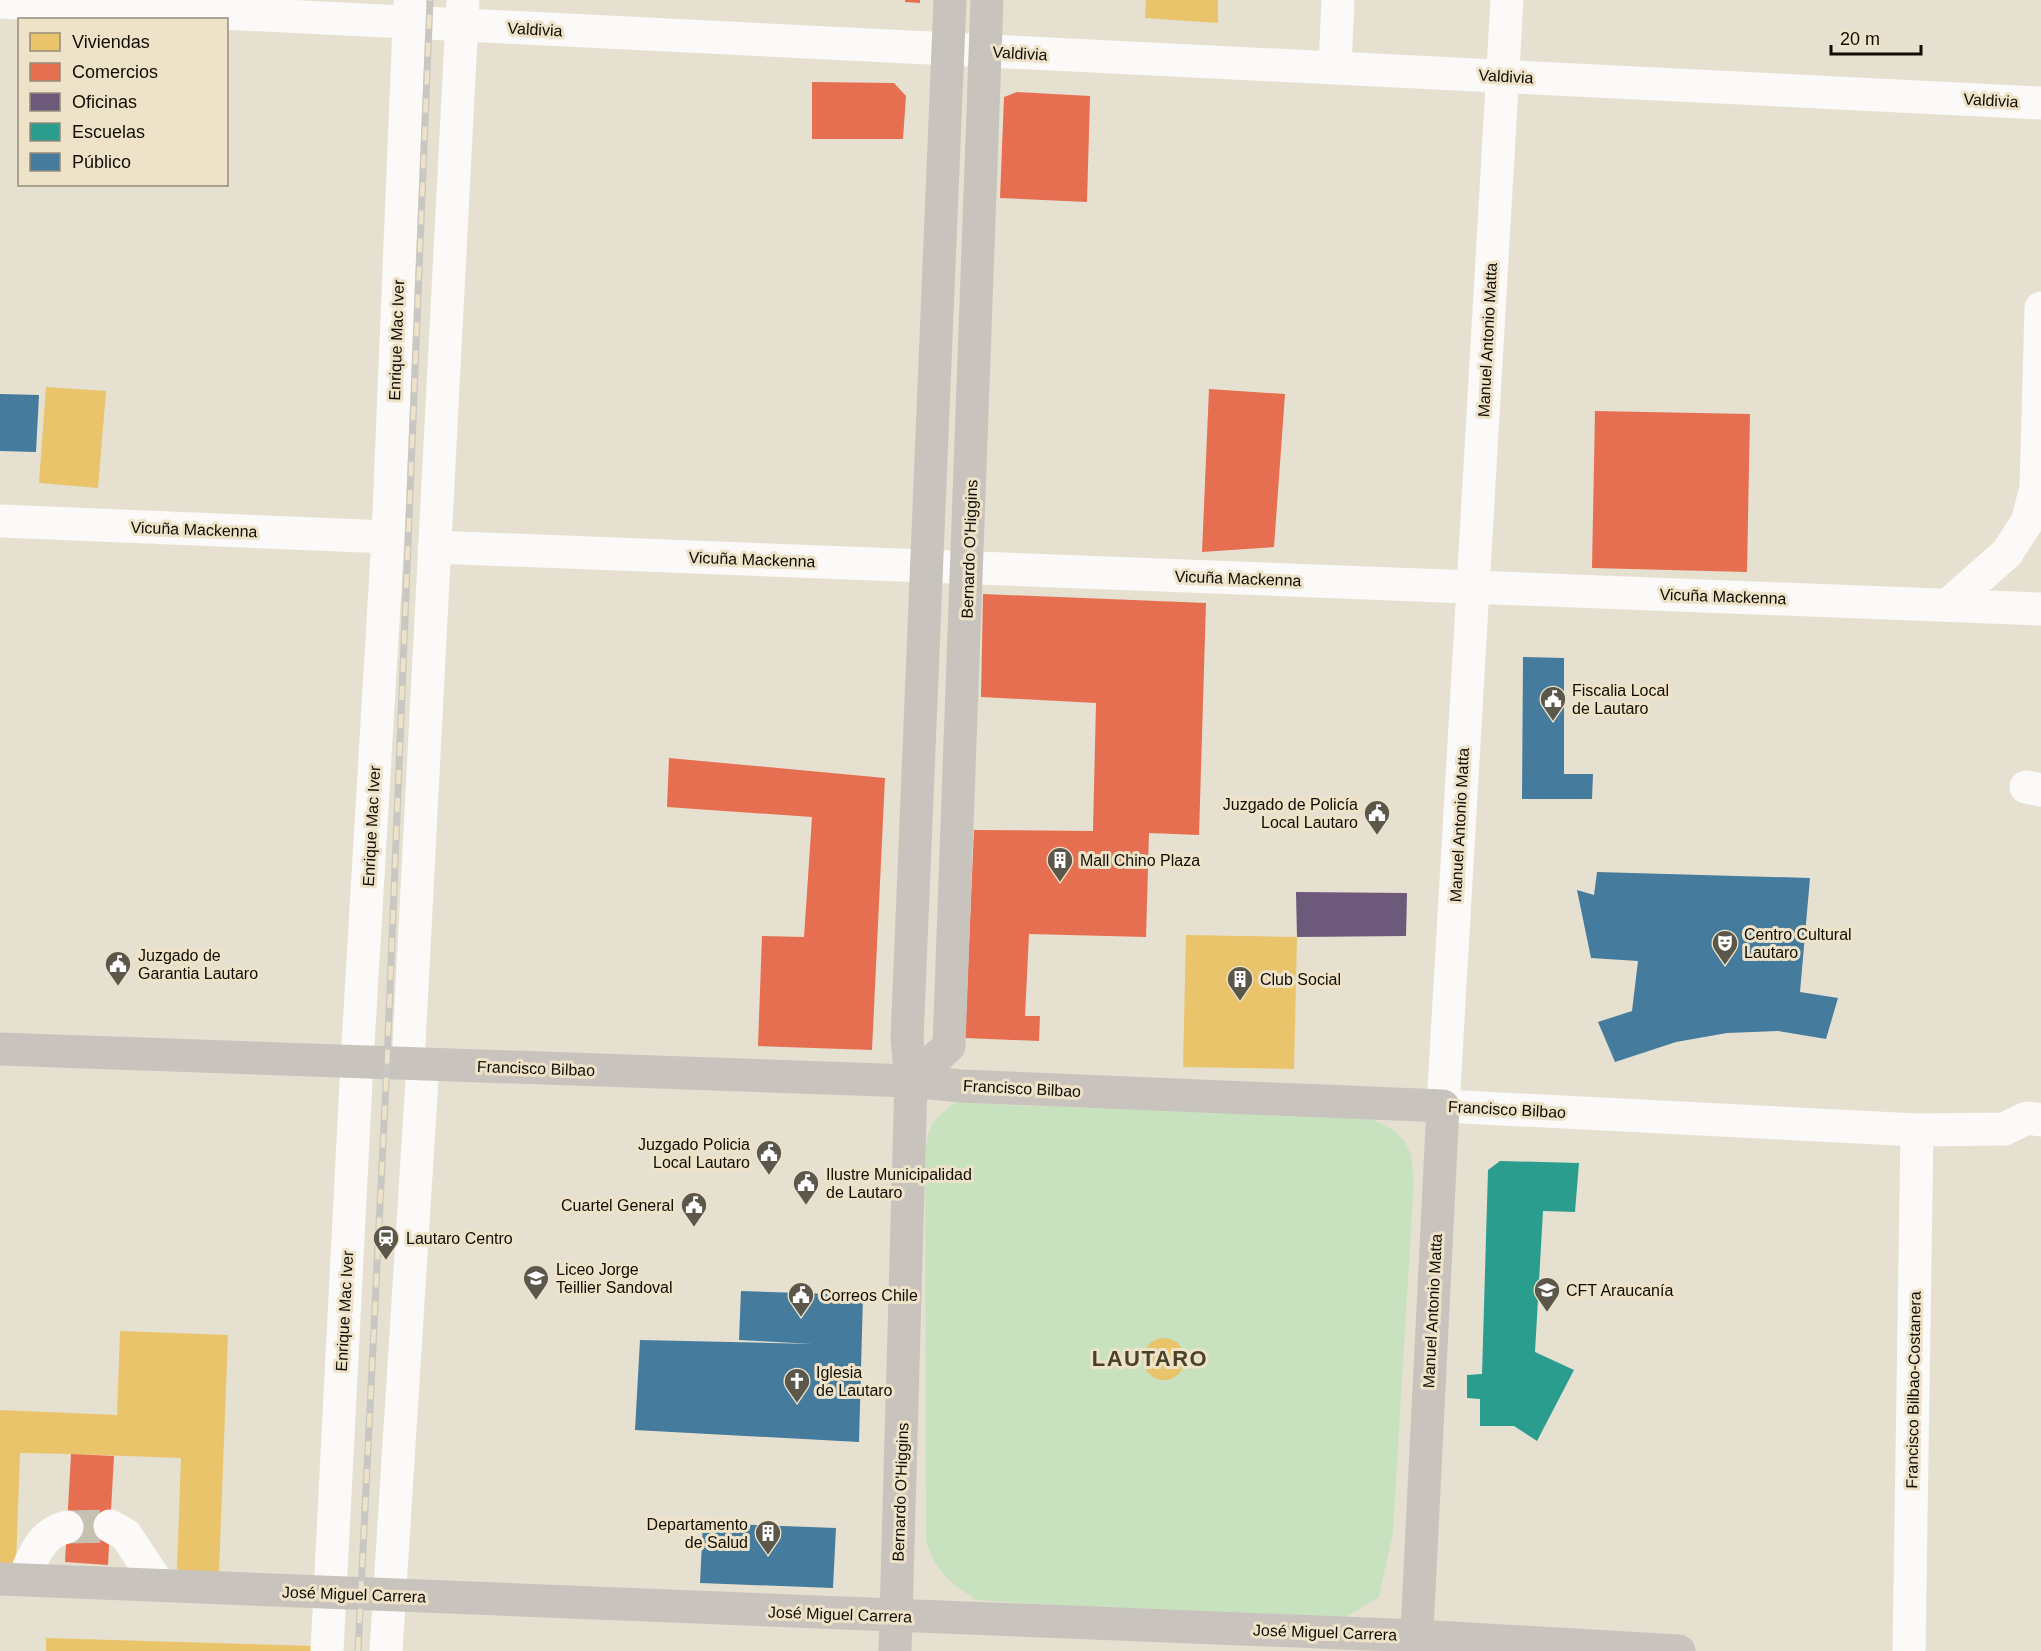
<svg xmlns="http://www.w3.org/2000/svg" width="2041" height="1651" font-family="Arial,sans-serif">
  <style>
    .green { fill: #c8e2c0 }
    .homes { fill: #e9c46a }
    .shops { fill: #e76f51 }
    .offices { fill: #6d597a }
    .schools { fill: #2a9d8f }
    .public { fill: #457b9d }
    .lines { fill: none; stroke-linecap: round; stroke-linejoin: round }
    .minor-tunnel { stroke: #c6c0b1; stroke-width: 33; stroke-dasharray: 33 16; stroke-linecap: butt }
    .minor { stroke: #fbfaf8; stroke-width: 33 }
    .major { stroke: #c9c3bd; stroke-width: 33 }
    .rail-casing { stroke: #c9c7c2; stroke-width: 7 }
    .rail { stroke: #eee3c8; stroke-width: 4.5; stroke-dasharray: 14; stroke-linecap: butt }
    .labels { text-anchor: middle; stroke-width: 6; stroke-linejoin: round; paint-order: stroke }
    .street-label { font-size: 16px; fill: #100d04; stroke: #eee3c8 }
    .poi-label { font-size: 16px; fill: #100d04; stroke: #eee3c8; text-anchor: start }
    .district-label { font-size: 22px; font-weight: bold; letter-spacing: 1.5px; fill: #4a412a; stroke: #eee3c8 }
  </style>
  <rect width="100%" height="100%" fill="#e6e0d0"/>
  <path class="green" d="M 957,1101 L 1005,1105 L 1364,1117 C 1409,1132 1415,1148 1413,1195 L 1393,1532 L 1379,1597 L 1346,1617 L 1309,1621 L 976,1600 C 950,1582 935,1572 926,1540 L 925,1160 C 927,1126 930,1122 957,1101 Z"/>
  <path class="homes" d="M 1146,0 L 1218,0 L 1218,23 L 1145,18 Z
    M 46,387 L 106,391 L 98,488 L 39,483 Z
    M 1186,935 L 1297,937 L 1294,1069 L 1183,1067 Z
    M 120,1331 L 228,1335 L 219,1572 L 177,1570 L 181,1458 L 71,1454 L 20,1453 L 16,1564 L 0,1563 L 0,1410 L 117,1415 Z
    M1143 1359a21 21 0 1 1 42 0a21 21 0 1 1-42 0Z
    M 46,1638 L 316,1646 L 316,1651 L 46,1651 Z"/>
  <path class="shops" d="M 905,0 L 920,0 L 920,3 L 905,2 Z
    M 812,82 L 894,83 L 906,96 L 903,139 L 812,139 Z
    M 1017,92 L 1090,96 L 1087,202 L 1000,198 L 1004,97 Z
    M 1209,389 L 1285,394 L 1274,547 L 1202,552 Z
    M 1595,411 L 1750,414 L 1747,572 L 1592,568 Z
    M 983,594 L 1206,603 L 1199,835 L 1149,833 L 1146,937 L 1029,934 L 1025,1016 L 1040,1016 L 1039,1041 L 965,1038 L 974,830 L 1093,831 L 1096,703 L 981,697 Z
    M 669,758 L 885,778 L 872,1050 L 758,1046 L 762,936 L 804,937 L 812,817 L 667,807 Z
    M 71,1454 L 114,1456 L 108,1565 L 65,1562 Z"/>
  <path class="offices" d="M 1296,892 L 1407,893 L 1406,936 L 1297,937 Z"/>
  <path class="schools" d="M 1500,1161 L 1579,1163 L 1575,1212 L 1543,1211 L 1535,1352 L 1574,1370 L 1537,1441 L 1514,1426 L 1480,1426 L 1480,1399 L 1467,1398 L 1467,1375 L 1482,1374 L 1488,1170 Z"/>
  <path class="public" d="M 0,394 L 39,395 L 36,452 L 0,451 Z
    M 1523,657 L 1564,658 L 1564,774 L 1593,774 L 1592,799 L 1522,799 Z
    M 1597,872 L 1810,878 L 1800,992 L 1838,998 L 1826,1039 L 1778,1031 L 1727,1033 L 1676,1042 L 1615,1062 L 1598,1022 L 1632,1011 L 1638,961 L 1591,958 L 1577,890 L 1594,895 Z
    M 741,1291 L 863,1295 L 859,1442 L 635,1430 L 640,1340 L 813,1344 L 739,1340 Z
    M 703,1523 L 836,1528 L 833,1588 L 700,1583 Z"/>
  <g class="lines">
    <path class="minor-tunnel" d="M 67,1527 L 110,1526"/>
    <path class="minor" d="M 1507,0 L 1443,1106 L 1917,1130 L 2004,1129 L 2027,1118 L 2041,1120
      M 0,2 L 2041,103
      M 1335,68 L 1338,0
      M 0,521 L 388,537
      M 434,547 L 2041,609
      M 1948,605 L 2007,553 L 2027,522 L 2036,488 L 2041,308
      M 2026,787 L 2041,790
      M 408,1064 L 463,0
      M 110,1526 L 126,1535 L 159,1585
      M 23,1580 C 33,1558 40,1533 67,1527
      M 327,1651 L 357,1062 L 388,537 L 410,2
      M 386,1651 L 423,1064
      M 1909,1651 L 1917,1130"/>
    <path class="major" d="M 0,1049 L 911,1081 L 961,1086 L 1443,1106 L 1416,1651
      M 911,1081 L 949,1046 L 987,0
      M 0,1579 L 1417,1636 L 1679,1651
      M 895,1651 L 911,1081 L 907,1039 L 950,0"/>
    <g class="rail-casing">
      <path id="rail" d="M 358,1651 L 387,1063 L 430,0"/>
    </g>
    <use href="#rail" class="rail"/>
  </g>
  <defs>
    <g id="civic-pin" transform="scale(1.35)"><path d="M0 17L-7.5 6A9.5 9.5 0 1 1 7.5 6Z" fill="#5b574b" stroke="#eee3c8"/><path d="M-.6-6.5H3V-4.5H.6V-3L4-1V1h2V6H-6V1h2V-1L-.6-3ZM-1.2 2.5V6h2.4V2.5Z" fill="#fff"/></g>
    <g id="building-pin" transform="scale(1.35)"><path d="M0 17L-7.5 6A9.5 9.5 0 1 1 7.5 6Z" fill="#5b574b" stroke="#eee3c8"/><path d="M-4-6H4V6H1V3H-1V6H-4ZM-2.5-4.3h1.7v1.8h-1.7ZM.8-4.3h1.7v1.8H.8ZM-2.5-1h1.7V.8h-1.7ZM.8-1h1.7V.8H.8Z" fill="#fff"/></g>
    <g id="theatre-pin" transform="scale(1.35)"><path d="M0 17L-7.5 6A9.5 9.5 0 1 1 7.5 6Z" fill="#5b574b" stroke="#eee3c8"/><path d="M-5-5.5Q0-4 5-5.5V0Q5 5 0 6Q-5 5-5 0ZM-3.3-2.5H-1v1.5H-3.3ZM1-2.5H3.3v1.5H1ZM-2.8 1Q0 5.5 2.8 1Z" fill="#fff"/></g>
    <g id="station-pin" transform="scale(1.35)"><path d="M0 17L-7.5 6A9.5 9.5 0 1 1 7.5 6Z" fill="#5b574b" stroke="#eee3c8"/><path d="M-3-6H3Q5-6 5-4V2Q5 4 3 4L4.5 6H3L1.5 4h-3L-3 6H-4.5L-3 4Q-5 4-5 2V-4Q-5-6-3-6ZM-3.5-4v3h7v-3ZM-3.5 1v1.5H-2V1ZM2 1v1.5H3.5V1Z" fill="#fff"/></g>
    <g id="school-pin" transform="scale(1.35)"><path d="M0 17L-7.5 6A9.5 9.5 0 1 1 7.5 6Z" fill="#5b574b" stroke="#eee3c8"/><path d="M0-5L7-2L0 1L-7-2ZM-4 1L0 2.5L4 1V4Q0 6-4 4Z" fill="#fff"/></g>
    <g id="university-pin" transform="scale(1.35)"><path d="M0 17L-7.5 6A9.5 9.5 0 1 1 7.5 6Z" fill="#5b574b" stroke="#eee3c8"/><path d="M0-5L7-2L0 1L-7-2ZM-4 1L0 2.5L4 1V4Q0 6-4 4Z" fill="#fff"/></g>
    <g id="church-pin" transform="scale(1.35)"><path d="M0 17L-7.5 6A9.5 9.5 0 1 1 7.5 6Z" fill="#5b574b" stroke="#eee3c8"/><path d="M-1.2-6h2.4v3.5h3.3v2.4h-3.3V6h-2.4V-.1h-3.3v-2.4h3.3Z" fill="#fff"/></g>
  </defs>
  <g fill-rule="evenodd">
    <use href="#civic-pin" x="1553" y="699"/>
    <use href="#civic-pin" x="1377" y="813"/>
    <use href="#building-pin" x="1060" y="860"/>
    <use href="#theatre-pin" x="1725" y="943"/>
    <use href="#civic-pin" x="118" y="964"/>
    <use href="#building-pin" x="1240" y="979"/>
    <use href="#civic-pin" x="769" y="1153"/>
    <use href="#civic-pin" x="806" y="1183"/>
    <use href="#civic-pin" x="694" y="1205"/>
    <use href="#station-pin" x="386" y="1238"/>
    <use href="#school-pin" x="536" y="1278"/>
    <use href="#university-pin" x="1547" y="1290"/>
    <use href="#civic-pin" x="801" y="1295"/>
    <use href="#church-pin" x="797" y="1381"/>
    <use href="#building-pin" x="768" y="1533"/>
  </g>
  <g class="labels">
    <g class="street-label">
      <text transform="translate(535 29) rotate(3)" y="6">Valdivia</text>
      <text transform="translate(1020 53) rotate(3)" y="6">Valdivia</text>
      <text transform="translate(1506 76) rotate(3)" y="6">Valdivia</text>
      <text transform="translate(1991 100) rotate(3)" y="6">Valdivia</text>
      <text transform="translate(396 340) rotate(-88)" y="6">Enrique Mac Iver</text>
      <text transform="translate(1487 340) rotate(-87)" y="6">Manuel Antonio Matta</text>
      <text transform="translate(194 529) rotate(2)" y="6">Vicuña Mackenna</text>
      <text transform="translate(969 549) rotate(-88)" y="6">Bernardo O'Higgins</text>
      <text transform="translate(752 559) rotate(2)" y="6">Vicuña Mackenna</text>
      <text transform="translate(1238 578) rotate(2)" y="6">Vicuña Mackenna</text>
      <text transform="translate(1723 596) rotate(2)" y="6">Vicuña Mackenna</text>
      <text transform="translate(1459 825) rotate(-87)" y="6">Manuel Antonio Matta</text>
      <text transform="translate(371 826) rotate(-87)" y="6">Enrique Mac Iver</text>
      <text transform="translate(536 1068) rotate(2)" y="6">Francisco Bilbao</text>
      <text transform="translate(1022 1088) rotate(3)" y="6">Francisco Bilbao</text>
      <text transform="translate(1507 1109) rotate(3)" y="6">Francisco Bilbao</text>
      <text transform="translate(344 1311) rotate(-87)" y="6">Enrique Mac Iver</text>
      <text transform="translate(1432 1311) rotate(-87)" y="6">Manuel Antonio Matta</text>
      <text transform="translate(1913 1390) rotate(-89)" y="6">Francisco Bilbao-Costanera</text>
      <text transform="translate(900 1492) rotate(-88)" y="6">Bernardo O'Higgins</text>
      <text transform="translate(354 1594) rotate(2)" y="6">José Miguel Carrera</text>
      <text transform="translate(840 1614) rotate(2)" y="6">José Miguel Carrera</text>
      <text transform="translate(1325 1632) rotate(2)" y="6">José Miguel Carrera</text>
    </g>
    <g class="poi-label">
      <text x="1572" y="696">Fiscalia Local<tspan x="1572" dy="18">de Lautaro</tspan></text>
      <text x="1358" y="810" text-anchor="end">Juzgado de Policía<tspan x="1358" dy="18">Local Lautaro</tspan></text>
      <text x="1080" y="866">Mall Chino Plaza</text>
      <text x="1744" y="940">Centro Cultural<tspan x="1744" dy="18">Lautaro</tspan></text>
      <text x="138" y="961">Juzgado de<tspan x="138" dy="18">Garantia Lautaro</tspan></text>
      <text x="1260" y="985">Club Social</text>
      <text x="750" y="1150" text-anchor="end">Juzgado Policia<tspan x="750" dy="18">Local Lautaro</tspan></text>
      <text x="826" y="1180">Ilustre Municipalidad<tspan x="826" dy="18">de Lautaro</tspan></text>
      <text x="674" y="1211" text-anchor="end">Cuartel General</text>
      <text x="406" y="1244">Lautaro Centro</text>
      <text x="556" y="1275">Liceo Jorge<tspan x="556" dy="18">Teillier Sandoval</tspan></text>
      <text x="1566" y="1296">CFT Araucanía</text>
      <text x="820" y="1301">Correos Chile</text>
      <text x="816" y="1378">Iglesia<tspan x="816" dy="18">de Lautaro</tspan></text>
      <text x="748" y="1530" text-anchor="end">Departamento<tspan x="748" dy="18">de Salud</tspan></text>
    </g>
    <g class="district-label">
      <text x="1150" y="1366">LAUTARO</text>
    </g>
  </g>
  <rect x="18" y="18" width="210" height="168" fill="#eee3c8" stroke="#958d7a" stroke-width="1.5"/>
  <rect x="30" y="33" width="30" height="18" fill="#e9c46a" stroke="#958d7a" stroke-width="1.5"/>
  <text x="72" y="48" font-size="18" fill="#100d04">Viviendas</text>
  <rect x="30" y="63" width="30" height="18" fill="#e76f51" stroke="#958d7a" stroke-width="1.5"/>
  <text x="72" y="78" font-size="18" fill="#100d04">Comercios</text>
  <rect x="30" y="93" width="30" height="18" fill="#6d597a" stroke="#958d7a" stroke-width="1.5"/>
  <text x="72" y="108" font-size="18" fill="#100d04">Oficinas</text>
  <rect x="30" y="123" width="30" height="18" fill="#2a9d8f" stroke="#958d7a" stroke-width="1.5"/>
  <text x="72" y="138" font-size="18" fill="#100d04">Escuelas</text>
  <rect x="30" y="153" width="30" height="18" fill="#457b9d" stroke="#958d7a" stroke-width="1.5"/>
  <text x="72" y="168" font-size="18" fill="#100d04">Público</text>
  <path d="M1831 45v9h90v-9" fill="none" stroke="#100d04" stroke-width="3"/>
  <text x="1840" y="45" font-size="18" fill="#100d04" stroke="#eee3c8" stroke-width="4.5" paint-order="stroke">20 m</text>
</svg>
